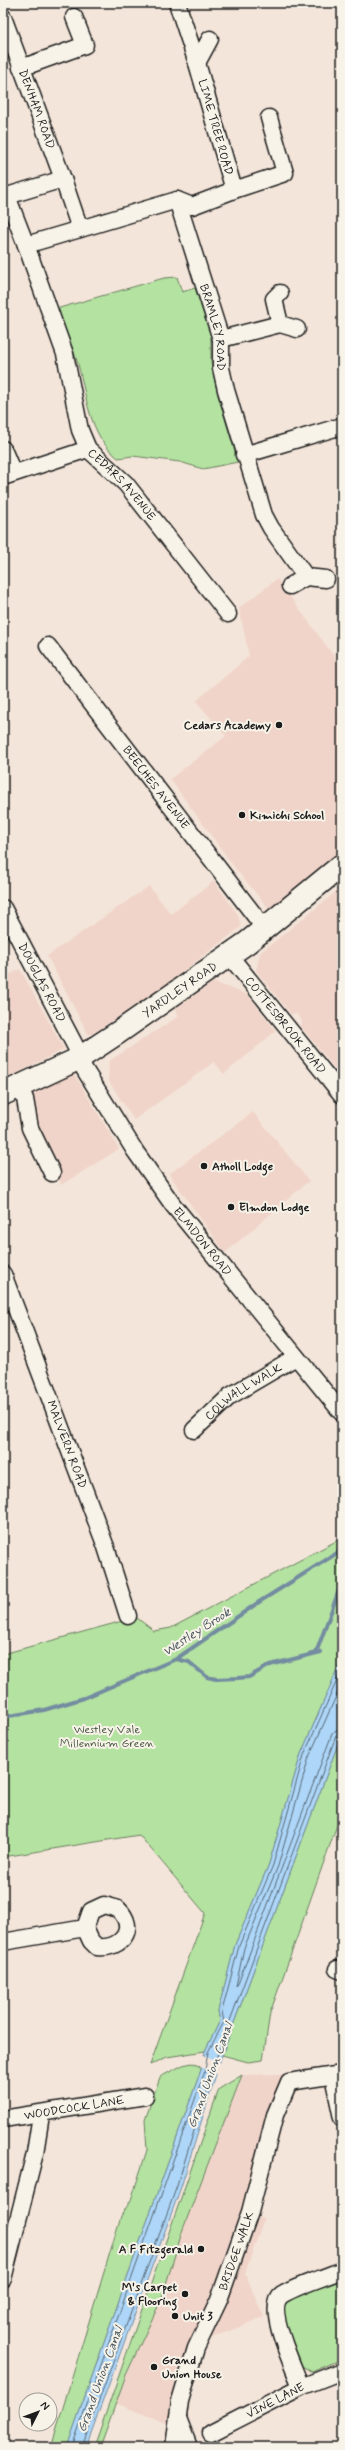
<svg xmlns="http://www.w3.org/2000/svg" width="345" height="2450" font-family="Mynerve,sans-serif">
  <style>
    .built { fill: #f0d4c9 }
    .green { fill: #b4e2a1; stroke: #687f5e }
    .water { fill: #add6f8; stroke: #738ca0 }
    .pier { fill: #f4e5da }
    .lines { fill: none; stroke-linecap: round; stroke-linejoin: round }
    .shore { stroke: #566674; stroke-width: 1 }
    .stream { stroke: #738ca0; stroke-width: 4 }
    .street-casing { stroke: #1c1c1c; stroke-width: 19 }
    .secondary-casing { stroke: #1c1c1c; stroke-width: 25 }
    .street { stroke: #f7f3e8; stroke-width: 16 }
    .secondary { stroke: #f7f3e8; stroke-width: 22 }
    .poi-dot { fill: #1c1c1c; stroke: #f7f3e8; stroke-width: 1.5 }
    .labels { text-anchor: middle; stroke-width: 4; stroke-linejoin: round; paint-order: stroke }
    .street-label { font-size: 12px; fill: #1c1c1c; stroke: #f7f3e8 }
    .poi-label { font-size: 12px; font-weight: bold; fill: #1c1c1c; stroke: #f7f3e8; text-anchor: start }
    .park-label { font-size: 12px; fill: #4a5744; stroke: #f7f3e8 }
    .water-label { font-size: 13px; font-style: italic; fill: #48545e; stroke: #f7f3e8 }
  </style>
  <rect width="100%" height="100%" fill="#f4e5da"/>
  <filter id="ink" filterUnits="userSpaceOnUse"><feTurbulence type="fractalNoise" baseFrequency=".025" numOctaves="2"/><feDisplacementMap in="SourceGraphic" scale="8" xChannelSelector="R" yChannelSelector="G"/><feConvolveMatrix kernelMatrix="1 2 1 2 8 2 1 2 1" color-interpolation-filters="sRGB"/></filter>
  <g filter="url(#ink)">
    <path class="built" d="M 277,579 L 342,667 L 342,852 L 271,911 L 238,872 L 170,779 L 226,736 L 196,701 L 249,656 L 239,608 Z
      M 214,881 L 238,915 L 241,927 L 154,993 L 92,1034 L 88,1034 L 47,956 L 149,886 L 171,914 Z
      M 342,887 L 342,1077 L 301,1027 L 302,1021 L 297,1014 L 291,1014 L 256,971 L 260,953 Z
      M 20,969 L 64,1049 L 6,1079 L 3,1073 L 3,978 Z
      M 213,982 L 248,995 L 276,1031 L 224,1074 L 214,1062 L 134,1120 L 108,1080 L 109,1061 L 179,1016 L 175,1009 Z
      M 73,1072 L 119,1149 L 61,1185 L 35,1121 L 27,1093 Z
      M 253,1112 L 309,1181 L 225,1253 L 169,1174 Z
      M 284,2074 L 290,2087 L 255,2216 L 264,2219 L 245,2274 L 264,2317 L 207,2340 L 169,2424 L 115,2403 L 168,2276 L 183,2229 L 242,2075 Z"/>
    <path class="green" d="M 177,277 L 182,292 L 195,288 L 211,337 L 211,363 L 218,395 L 238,462 L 203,469 L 180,462 L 133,456 L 118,458 C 89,435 87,398 78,364 C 72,345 64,327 56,309 L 164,278 Z
      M 342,1538 L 342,1659 L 301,1754 L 269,1864 L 235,1945 L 218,2011 L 220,2021 L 205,2051 L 167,2057 L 150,2065 L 205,1913 L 139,1835 L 3,1857 L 3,1654 L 119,1622 L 128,1616 L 137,1618 L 154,1631 L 171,1628 Z
      M 342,1733 L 342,1811 L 270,2013 L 263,2060 L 248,2062 L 222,2055 Z
      M 192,2063 L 201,2067 L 201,2070 L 67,2447 L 51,2447 L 121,2216 L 131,2200 L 147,2150 L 145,2120 L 160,2077 L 183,2065 Z
      M 242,2075 L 183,2229 L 161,2300 L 126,2375 L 100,2447 L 94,2447 L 219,2089 Z
      M 342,2277 L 342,2359 L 312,2372 L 302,2366 L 280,2311 L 282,2302 Z"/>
    <path class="water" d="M 342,1659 L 342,1733 L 222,2055 L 181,2187 L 86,2447 L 67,2447 L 201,2070 L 205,2051 L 220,2021 L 218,2011 L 235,1945 L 269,1864 L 301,1754 Z"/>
    <path class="pier" d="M 202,2055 L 221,2063 L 218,2074 L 200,2067 Z"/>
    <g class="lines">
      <path class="shore" d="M 342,1683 L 309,1757 L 278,1866 L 244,1948 L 236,1986 L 238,1984 L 332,1734 L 336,1730 L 342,1728
        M 72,2447 L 205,2071 L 208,2052 L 224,2022 L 222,2011 L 239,1946 L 273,1865 L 304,1755 L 342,1669
        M 82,2447 L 177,2186 L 218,2053 L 336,1736 L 342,1733"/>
      <path class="stream" d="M 316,1653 L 342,1582
        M 176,1659 L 189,1662 L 207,1677 L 216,1679 L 238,1678 L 249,1677 L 270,1665 L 321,1652
        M 3,1717 L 44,1710 L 84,1698 L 176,1659 L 259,1602 L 342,1550"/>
      <g class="street-casing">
        <g id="street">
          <path id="s1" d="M 3,17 L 63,179"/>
          <path d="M 197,63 L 210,39"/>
          <path d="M 21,68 L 85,45 L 74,17"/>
          <path d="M 234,190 L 285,173 L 269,118"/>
          <path d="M 3,197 L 7,196 L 63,179 L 80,229 L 26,245 L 7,196"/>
          <path id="s2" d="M 177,200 L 221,339 L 221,368 L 226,390 L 264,515 L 271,528 L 306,577 L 290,586"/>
          <path d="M 80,229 L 177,200 L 192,206 L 234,190 L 197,63 L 177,3"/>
          <path id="s3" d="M 26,245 L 65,354 L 80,430 L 88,449 L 126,484 L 228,614"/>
          <path d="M 280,293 L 274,299 L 280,324 L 297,329"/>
          <path d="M 221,339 L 280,324"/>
          <path d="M 3,449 L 13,473"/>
          <path d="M 244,455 L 342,426"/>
          <path d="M 3,477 L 88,449"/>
          <path d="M 306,577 L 326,579"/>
          <path id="s4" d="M 48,646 L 265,929"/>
          <path id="s5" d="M 3,908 L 81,1057"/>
          <path id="s6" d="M 229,955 L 342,1095"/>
          <path id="s7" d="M 78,1059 L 135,1151 L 173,1205 L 342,1413"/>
          <path d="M 20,1087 L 25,1099 L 30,1128 L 52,1173"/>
          <path id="s8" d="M 3,1274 L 106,1547 L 128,1616"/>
          <path id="s9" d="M 194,1430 L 230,1396 L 296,1357"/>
          <path d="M 3,1942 L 85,1928 L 91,1911 L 104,1905 L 118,1909 C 138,1928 122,1950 97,1947 L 91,1941 L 85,1928"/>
          <path d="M 337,1969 L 342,1971"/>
          <path d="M 333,2076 L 342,2118"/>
          <path id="s10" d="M 3,2119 L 145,2096"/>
          <path d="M 3,2279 L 35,2153 L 41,2115"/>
          <path d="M 301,2387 C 295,2370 264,2307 282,2295 C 298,2285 324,2278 342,2270"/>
          <path d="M 178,2418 L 189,2447"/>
          <path id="s11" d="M 211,2433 L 301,2387 L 342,2371"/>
          <path id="s12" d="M 174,2447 L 180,2401 L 196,2348 L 219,2300 L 250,2212 L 275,2115 L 289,2082 L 342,2074"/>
        </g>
      </g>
      <g class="secondary-casing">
        <g id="secondary">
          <path id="s13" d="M 3,1094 L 78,1059 L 119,1032 L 248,942 L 342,865"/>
        </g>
      </g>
      <use href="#street" class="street"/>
      <use href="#secondary" class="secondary"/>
    </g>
  </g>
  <g class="poi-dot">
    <circle cx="279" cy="725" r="4"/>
    <circle cx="242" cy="815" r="4"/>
    <circle cx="204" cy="1166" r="4"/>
    <circle cx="231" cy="1207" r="4"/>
    <circle cx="201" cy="2249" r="4"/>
    <circle cx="185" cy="2294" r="4"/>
    <circle cx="175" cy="2316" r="4"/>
    <circle cx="154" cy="2367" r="4"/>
  </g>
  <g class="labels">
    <g class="street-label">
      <text dy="4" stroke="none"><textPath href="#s1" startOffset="98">DENHAM ROAD</textPath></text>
      <text transform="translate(216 127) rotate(74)" y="4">LIME TREE ROAD</text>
      <text dy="4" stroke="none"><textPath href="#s2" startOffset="133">BRAMLEY ROAD</textPath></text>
      <text dy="4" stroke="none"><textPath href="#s3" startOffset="263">CEDARS AVENUE</textPath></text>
      <text dy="4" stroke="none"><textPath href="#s4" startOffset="178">BEECHES AVENUE</textPath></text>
      <text dy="4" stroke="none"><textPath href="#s5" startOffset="84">DOUGLAS ROAD</textPath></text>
      <text dy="4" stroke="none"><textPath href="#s13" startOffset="206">YARDLEY ROAD</textPath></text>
      <text dy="4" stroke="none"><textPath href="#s6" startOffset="90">COTTESBROOK ROAD</textPath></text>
      <text dy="4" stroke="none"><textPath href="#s7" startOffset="221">ELMDON ROAD</textPath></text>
      <text dy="4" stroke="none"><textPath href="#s9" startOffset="63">COLWALL WALK</textPath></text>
      <text dy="4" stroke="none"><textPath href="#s8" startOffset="182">MALVERN ROAD</textPath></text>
      <text dy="4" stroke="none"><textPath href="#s10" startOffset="72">WOODCOCK LANE</textPath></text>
      <text dy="4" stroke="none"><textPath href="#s12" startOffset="207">BRIDGE WALK</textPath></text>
      <text dy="4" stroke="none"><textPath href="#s11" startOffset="72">VINE LANE</textPath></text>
    </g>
    <g class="poi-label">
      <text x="271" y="729" text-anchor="end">Cedars Academy</text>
      <text x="250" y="819">Kimichi School</text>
      <text x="212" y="1170">Atholl Lodge</text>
      <text x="239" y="1211">Elmdon Lodge</text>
      <text x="193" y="2253" text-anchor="end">A F Fitzgerald</text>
      <text x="177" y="2291" text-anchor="end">M's Carpet<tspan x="177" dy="14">&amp; Flooring</tspan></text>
      <text x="183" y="2320">Unit 3</text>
      <text x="162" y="2364">Grand<tspan x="162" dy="14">Union House</tspan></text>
    </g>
    <g class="park-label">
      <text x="107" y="1733">Westley Vale<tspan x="107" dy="14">Millennium Green</tspan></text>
    </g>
    <g class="water-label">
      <text transform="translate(196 1631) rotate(-33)" y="5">Westley Brook</text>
      <text transform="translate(209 2075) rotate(-70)" y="5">Grand Union Canal</text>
      <text transform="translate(99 2379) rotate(-70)" y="5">Grand Union Canal</text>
    </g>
  </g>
  <rect width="345" height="2450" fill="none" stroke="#f7f3e8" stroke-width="16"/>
  <rect x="8" y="8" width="329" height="2434" fill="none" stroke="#1c1c1c" stroke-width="1.5" filter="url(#ink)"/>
  <g transform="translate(38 2412) rotate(48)"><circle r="19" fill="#f7f3e8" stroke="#9f9d96"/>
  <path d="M0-3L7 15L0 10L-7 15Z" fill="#1c1c1c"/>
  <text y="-6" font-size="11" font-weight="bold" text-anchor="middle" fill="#1c1c1c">N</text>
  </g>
</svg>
